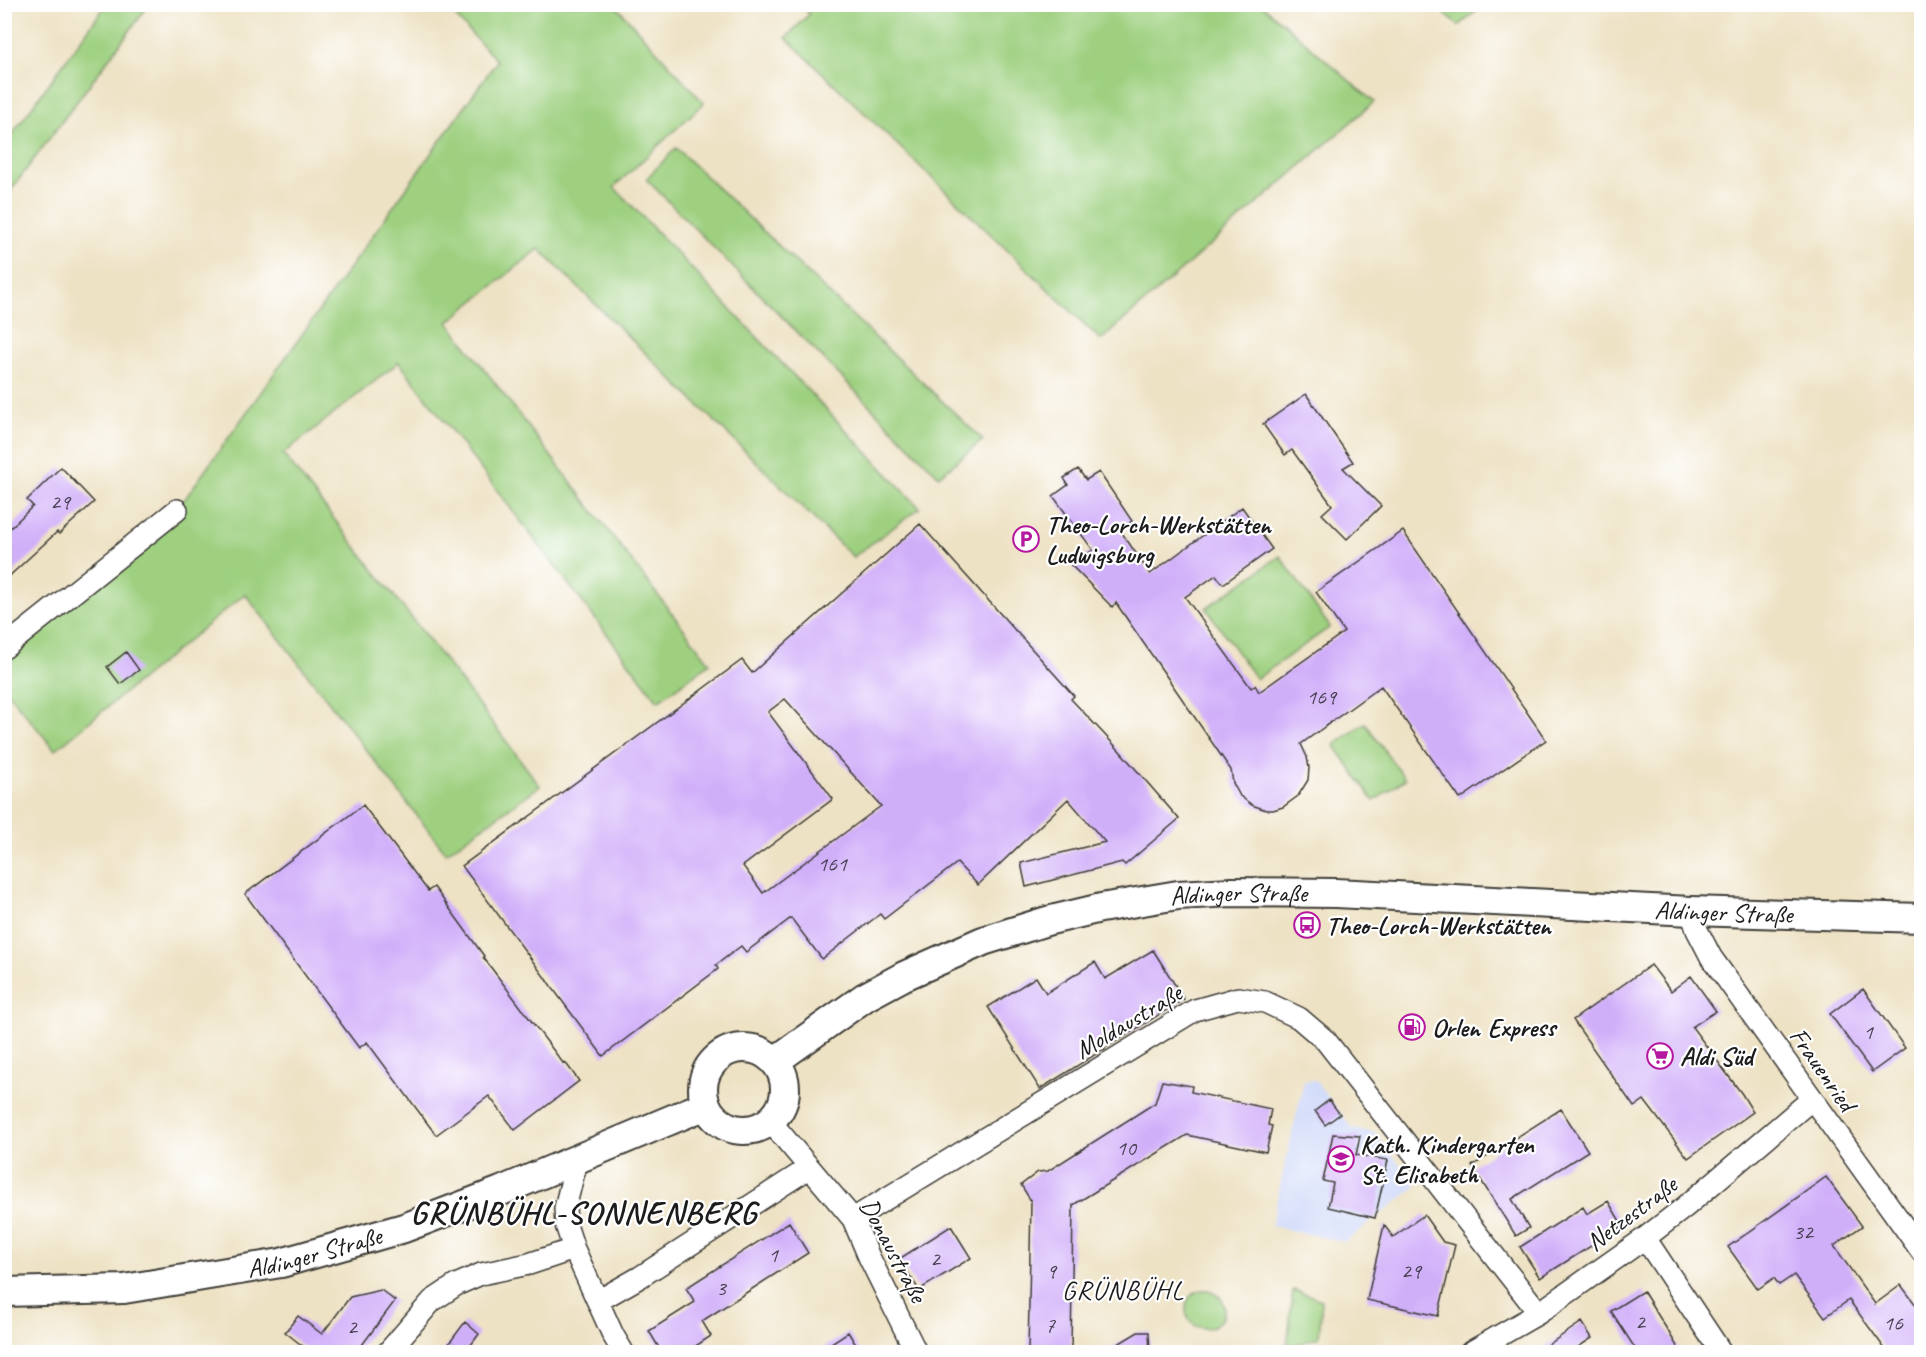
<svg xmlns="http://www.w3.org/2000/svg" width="1926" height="1357" font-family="Caveat,sans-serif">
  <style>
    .built { fill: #d0daf9 }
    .green { fill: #9ed080; stroke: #5d764e; stroke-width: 1.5 }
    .building { fill: #d0aff9; fill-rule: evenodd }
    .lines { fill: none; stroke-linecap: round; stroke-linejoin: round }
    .street-casing { stroke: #3c3a35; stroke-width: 24 }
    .secondary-casing { stroke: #3c3a35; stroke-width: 32 }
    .street { stroke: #fff; stroke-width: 21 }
    .secondary { stroke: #fff; stroke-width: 28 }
    .labels { text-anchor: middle; stroke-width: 4.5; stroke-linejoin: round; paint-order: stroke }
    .number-label { font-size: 22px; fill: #494153 }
    .poi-label { font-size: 26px; font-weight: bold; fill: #1c1c1c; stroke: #fff; text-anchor: start }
    .street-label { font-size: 26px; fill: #1c1c1c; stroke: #fff }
    .neighbourhood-label { font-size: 27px; letter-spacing: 1.5px; fill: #1c1c1c; stroke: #fff }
    .district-label { font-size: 32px; font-weight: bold; letter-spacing: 1.5px; fill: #1c1c1c; stroke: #fff }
  </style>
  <rect width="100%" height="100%" fill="#fff"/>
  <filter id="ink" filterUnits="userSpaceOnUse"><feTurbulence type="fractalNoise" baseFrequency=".0167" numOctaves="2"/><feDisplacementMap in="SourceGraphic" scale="12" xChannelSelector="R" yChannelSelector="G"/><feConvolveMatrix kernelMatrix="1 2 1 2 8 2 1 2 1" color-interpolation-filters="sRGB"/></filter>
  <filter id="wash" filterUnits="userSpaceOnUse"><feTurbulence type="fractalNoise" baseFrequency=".008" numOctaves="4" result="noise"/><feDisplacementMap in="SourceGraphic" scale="24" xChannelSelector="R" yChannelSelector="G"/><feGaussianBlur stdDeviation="1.35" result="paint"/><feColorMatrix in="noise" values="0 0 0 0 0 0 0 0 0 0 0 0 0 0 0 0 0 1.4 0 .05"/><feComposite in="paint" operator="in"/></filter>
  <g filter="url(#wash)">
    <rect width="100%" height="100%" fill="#eee2c4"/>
    <path class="built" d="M 1315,1080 L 1352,1128 L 1375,1133 L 1417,1186 L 1345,1242 L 1271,1226 L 1304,1081 Z"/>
    <path class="green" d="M 106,5 L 149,5 L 5,198 L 5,144 Z
      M 445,5 L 615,5 L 704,103 L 614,187 L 920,508 L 853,557 L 539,249 L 448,322 L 710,663 L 658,701 L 399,362 L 283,454 L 454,672 L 540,786 L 446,853 L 245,594 L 55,750 L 7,692 L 5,693 L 5,648 L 177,510 L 497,61 Z
      M 801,5 L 1262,5 L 1374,102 L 1101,340 L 786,38 L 809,14 Z
      M 1434,5 L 1434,4 L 1483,5 L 1459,26 Z
      M 676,148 L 983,440 L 939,476 L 646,179 Z
      M 1280,556 L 1330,627 L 1256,679 L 1206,608 Z
      M 1365,723 L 1405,779 L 1374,801 L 1334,745 Z
      M1186 1309a19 19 0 1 1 38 0a19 19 0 1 1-38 0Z
      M 1293,1290 L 1322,1300 L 1319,1337 L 1287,1348 Z"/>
    <g id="blocks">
      <path class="building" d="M 1306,394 L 1353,462 L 1343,468 L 1381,506 L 1347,539 L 1322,514 L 1332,505 L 1292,450 L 1285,455 L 1263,424 Z
        M 61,467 L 94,502 L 59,534 L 57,532 L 4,581 L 4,534 L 33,506 L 27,500 Z
        M 1078,469 L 1086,480 L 1099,472 L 1132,521 L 1120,530 L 1150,574 L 1242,507 L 1272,549 L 1223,584 L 1216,575 L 1185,597 L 1251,688 L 1255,685 L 1259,692 L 1344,632 L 1316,592 L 1403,531 L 1546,740 L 1460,799 L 1381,686 L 1301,744 L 1307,757 L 1309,768 L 1308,780 L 1298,796 L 1283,807 L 1273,810 L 1266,810 L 1252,805 L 1240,796 L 1233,783 L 1231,770 L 1116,603 L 1112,607 L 1071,565 L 1093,550 L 1053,496 L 1068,485 L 1064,478 Z
        M 920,524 L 1074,696 L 1071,699 L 1119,750 L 1179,819 L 1125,865 L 1122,862 L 1026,887 L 1021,863 L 1105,842 L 1068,799 L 978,885 L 957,863 L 884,919 L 880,914 L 822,959 L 791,918 L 746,952 L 741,946 L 716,965 L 718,969 L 603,1056 L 462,866 L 742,660 L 752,673 ZM 785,699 L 881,806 L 763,893 L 743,866 L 833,799 L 768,712 Z
        M 126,652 L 139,670 L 120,684 L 107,667 Z
        M 363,805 L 428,891 L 434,887 L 484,956 L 483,957 L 563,1063 L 565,1062 L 579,1081 L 515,1130 L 489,1096 L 436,1135 L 367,1042 L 359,1048 L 245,894 Z
        M 1153,950 L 1184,999 L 1040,1089 L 988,1007 L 1036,977 L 1046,993 L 1095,962 L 1105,979 Z
        M 1651,965 L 1671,991 L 1691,976 L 1716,1011 L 1692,1027 L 1742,1094 L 1753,1112 L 1688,1158 L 1644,1100 L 1634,1107 L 1573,1020 Z
        M 1863,989 L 1905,1048 L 1872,1072 L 1830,1014 Z
        M 1162,1081 L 1192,1086 L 1191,1092 L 1271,1109 L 1268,1125 L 1272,1126 L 1266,1152 L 1187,1135 L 1073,1205 L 1071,1353 L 1028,1353 L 1031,1201 L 1021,1185 L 1038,1172 L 1048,1171 L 1155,1103 Z
        M 1329,1100 L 1340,1114 L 1325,1125 L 1315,1111 Z
        M 1561,1109 L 1588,1151 L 1512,1199 L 1529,1228 L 1516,1236 L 1472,1166 Z
        M 1333,1134 L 1360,1136 L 1356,1155 L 1388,1160 L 1375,1218 L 1328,1207 L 1333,1183 L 1323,1181 Z
        M 1826,1177 L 1862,1226 L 1834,1246 L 1875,1304 L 1901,1285 L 1922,1313 L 1922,1353 L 1888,1353 L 1849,1300 L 1825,1317 L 1794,1275 L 1779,1285 L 1774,1278 L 1758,1289 L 1728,1247 Z
        M 1608,1201 L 1623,1226 L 1540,1278 L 1520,1247 L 1583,1207 L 1587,1214 Z
        M 1424,1215 L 1443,1242 L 1455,1245 L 1438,1316 L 1367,1300 L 1384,1225 L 1393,1237 Z
        M 789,1222 L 808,1253 L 702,1321 L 711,1336 L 685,1353 L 662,1353 L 649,1331 L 695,1302 L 686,1288 Z
        M 951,1226 L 971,1258 L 919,1290 L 899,1259 Z
        M 381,1290 L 395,1301 L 356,1353 L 307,1353 L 309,1351 L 285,1332 L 298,1316 L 322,1334 L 350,1297 Z
        M 1643,1291 L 1668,1331 L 1681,1353 L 1638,1353 L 1611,1311 Z
        M 465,1322 L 479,1334 L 465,1353 L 442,1353 Z
        M 1582,1322 L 1592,1338 L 1569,1353 L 1536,1353 Z
        M 848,1332 L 861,1353 L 816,1353 Z
        M 1138,1332 L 1149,1332 L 1150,1353 L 1103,1353 Z"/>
    </g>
  </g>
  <g filter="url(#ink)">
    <use href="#blocks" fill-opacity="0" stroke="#3c3a35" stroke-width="1.5"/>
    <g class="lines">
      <g class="street-casing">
        <path id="street" d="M 4,648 L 177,510
          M 1691,911 L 1697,930 L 1711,957 L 1922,1252
          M 770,1121 L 853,1219 L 869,1257 L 916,1352
          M 577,1160 L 565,1208 L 566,1225 L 574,1249 L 613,1335 L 623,1352
          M 853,1219 L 1195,1010 L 1238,998 L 1265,1002 L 1299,1018 L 1326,1041 L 1539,1313
          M 1645,1238 L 1721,1352
          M 598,1301 L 640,1277 L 809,1168
          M 388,1352 L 432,1301 L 456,1285 L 481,1274 L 529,1264 L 574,1249
          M 1471,1352 L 1539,1313 L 1645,1238 L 1685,1207 L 1812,1099"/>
      </g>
      <g class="secondary-casing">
        <g id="secondary">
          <circle cx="744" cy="1089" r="41"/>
          <path id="s1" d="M 775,1061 L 865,997 L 904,976 L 983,941 L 1047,921 L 1101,908 L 1178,895 L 1232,892 L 1336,893 L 1691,911 L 1922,918"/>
          <path id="s2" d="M 4,1292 L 124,1289 L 281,1263 L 404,1228 L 501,1191 L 706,1105"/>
        </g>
      </g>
      <use href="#street" class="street"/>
      <use href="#secondary" class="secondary"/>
    </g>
  </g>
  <defs>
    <g id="parking-ring" transform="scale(1.35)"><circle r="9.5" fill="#fff" stroke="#b5179e" stroke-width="1.5"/><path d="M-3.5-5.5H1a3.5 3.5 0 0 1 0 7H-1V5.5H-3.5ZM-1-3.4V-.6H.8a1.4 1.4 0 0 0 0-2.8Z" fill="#b5179e"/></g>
    <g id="bus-ring" transform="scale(1.35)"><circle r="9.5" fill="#fff" stroke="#b5179e" stroke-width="1.5"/><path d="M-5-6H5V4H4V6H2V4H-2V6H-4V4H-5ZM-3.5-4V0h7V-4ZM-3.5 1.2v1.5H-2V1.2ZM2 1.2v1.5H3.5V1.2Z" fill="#b5179e"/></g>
    <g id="fuel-ring" transform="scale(1.35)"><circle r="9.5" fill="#fff" stroke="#b5179e" stroke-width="1.5"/><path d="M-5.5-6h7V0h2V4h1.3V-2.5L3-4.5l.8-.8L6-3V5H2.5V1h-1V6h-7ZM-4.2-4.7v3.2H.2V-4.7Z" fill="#b5179e"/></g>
    <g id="supermarket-ring" transform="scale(1.35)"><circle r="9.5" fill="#fff" stroke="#b5179e" stroke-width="1.5"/><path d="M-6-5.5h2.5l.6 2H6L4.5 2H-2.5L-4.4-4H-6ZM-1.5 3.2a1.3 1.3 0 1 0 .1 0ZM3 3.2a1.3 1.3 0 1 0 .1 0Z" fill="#b5179e"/></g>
    <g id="school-ring" transform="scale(1.35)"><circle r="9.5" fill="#fff" stroke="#b5179e" stroke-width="1.5"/><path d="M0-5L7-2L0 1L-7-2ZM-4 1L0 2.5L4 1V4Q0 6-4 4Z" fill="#b5179e"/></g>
  </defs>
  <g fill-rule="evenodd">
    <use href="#parking-ring" x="1026" y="539"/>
    <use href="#bus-ring" x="1307" y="925"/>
    <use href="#fuel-ring" x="1412" y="1027"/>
    <use href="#supermarket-ring" x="1660" y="1056"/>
    <use href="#school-ring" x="1341" y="1159"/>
  </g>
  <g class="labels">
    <g class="number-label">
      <text x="60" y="509">29</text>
      <text x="1321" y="704">169</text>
      <text x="832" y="871">161</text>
      <text x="1868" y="1039">1</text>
      <text x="1126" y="1155">10</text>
      <text x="1803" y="1239">32</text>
      <text x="773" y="1262">1</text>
      <text x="935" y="1266">2</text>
      <text x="1051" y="1278">9</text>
      <text x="1411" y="1278">29</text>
      <text x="721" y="1295">3</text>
      <text x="1640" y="1329">2</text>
      <text x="1893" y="1330">16</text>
      <text x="1050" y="1332">7</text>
      <text x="352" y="1334">2</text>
    </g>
    <g class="poi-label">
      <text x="1046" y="533">Theo-Lorch-Werkstätten<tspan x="1046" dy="30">Ludwigsburg</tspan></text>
      <text x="1326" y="934">Theo-Lorch-Werkstätten</text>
      <text x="1432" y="1036">Orlen Express</text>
      <text x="1680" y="1065">Aldi Süd</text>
      <text x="1360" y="1153">Kath. Kindergarten<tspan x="1360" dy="30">St. Elisabeth</tspan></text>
    </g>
    <g class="street-label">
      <text dy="9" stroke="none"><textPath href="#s1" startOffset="502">Aldinger Straße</textPath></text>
      <text dy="9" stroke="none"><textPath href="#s1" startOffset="988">Aldinger Straße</textPath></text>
      <text transform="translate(1128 1021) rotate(-31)" y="9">Moldaustraße</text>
      <text transform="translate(1823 1069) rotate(55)" y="9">Frauenried</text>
      <text transform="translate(1631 1213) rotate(-37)" y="9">Netzestraße</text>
      <text transform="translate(894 1250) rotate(62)" y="9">Donaustraße</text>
      <text dy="9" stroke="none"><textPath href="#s2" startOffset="314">Aldinger Straße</textPath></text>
    </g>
    <g class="neighbourhood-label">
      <text x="1123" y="1299">GRÜNBÜHL</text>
    </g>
    <g class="district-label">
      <text x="584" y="1223">GRÜNBÜHL-SONNENBERG</text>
    </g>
  </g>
  <rect width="1926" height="1357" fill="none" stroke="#fff" stroke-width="24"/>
</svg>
